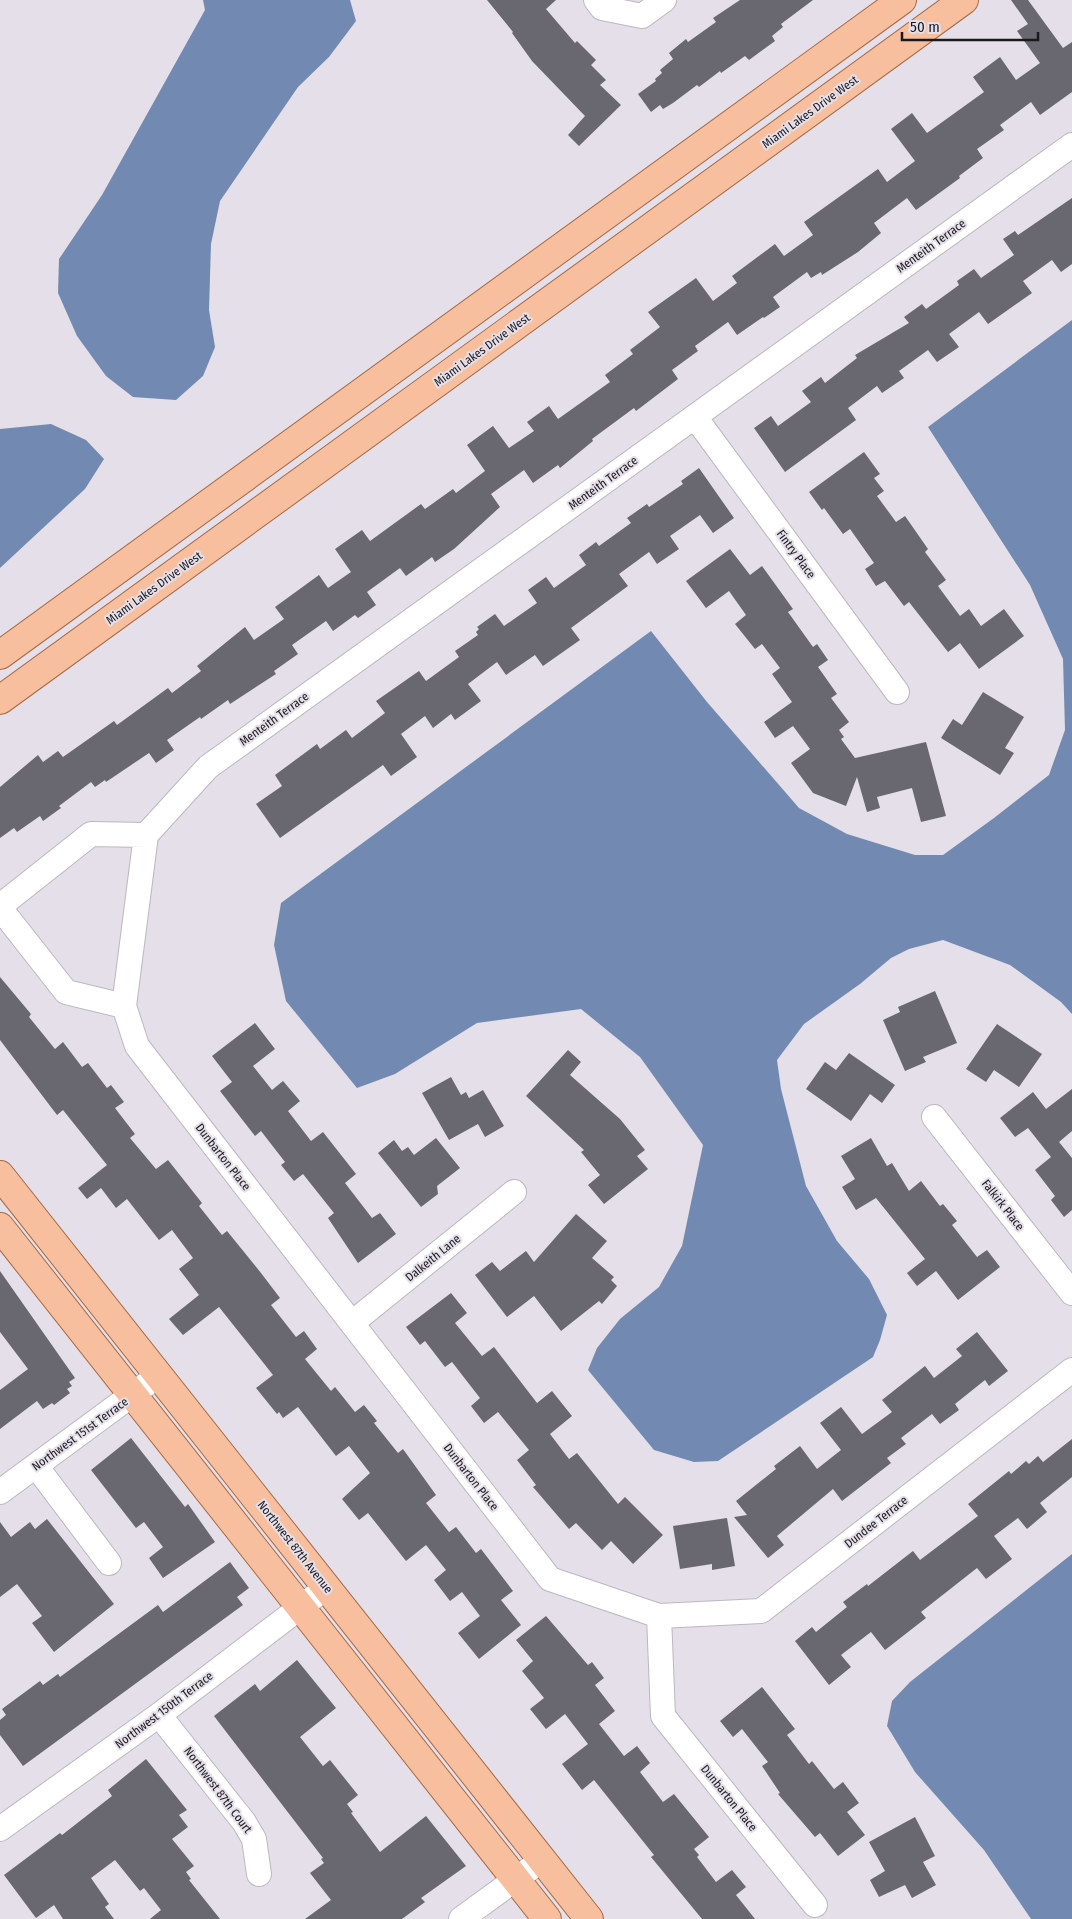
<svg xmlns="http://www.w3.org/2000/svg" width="1072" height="1919" font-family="'Fira Sans Condensed',sans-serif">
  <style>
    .water { fill: #728ab2 }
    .building { fill: #696871 }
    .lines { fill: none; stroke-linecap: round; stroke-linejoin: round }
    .minor-casing { stroke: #bcb7c0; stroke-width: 26 }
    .major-casing { stroke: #a66945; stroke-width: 30 }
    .minor { stroke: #fff; stroke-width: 24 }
    .major { stroke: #f7bf9d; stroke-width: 28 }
    .labels { text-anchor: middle; stroke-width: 4; stroke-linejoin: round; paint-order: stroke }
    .street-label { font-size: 12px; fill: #1b191d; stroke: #e4dfe8 }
  </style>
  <rect width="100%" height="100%" fill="#e4dfe8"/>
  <path class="water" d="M 203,0 L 350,0 L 356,21 L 329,57 L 298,87 L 220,201 L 211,244 L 209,310 L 215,347 L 203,376 L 176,400 L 133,397 L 106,376 L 77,336 L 58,293 L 59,259 L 102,195 L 205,10 Z
    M 1072,320 L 1072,1014 L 1061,1002 L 1010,965 L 943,940 L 909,949 L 891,958 L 860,984 L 804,1024 L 777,1060 L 781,1089 L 806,1186 L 837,1241 L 869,1279 L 887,1315 L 880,1340 L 873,1357 L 718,1461 L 694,1462 L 654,1450 L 588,1370 L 597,1348 L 620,1319 L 659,1287 L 682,1246 L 703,1145 L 640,1057 L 581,1009 L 477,1023 L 395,1074 L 357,1088 L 286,1001 L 274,945 L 281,903 L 651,631 L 707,702 L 799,808 L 847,834 L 915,855 L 943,855 L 994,818 L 1049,775 L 1065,730 L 1063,659 L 1030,585 L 928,427 Z
    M 51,424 L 86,440 L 104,459 L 85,489 L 0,568 L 0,429 Z
    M 1072,1554 L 1072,1919 L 1031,1919 L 984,1850 L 915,1772 L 887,1726 L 892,1701 L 910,1682 Z"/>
  <path class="building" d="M 487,0 L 556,0 L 546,9 L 575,43 L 577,41 L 596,60 L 591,65 L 606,80 L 600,85 L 621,105 L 579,146 L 568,135 L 585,116 L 532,61 L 512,33 L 513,32 Z
    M 740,0 L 813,0 L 781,24 L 783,27 L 772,36 L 775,41 L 749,60 L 745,56 L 721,73 L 720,71 L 699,87 L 697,85 L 673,103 L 663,109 L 660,105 L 651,112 L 638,94 L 656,81 L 655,79 L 662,73 L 660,70 L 673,59 L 669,53 L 686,39 L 688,42 L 716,22 L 713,18 Z
    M 1011,0 L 1028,0 L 1063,48 L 1072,42 L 1072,92 L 1040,115 L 1031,102 L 1000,125 L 1004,130 L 977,149 L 983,158 L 959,176 L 960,178 L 916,210 L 907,198 L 874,223 L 881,233 L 858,252 L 822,275 L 821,272 L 811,278 L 807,272 L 773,297 L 780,307 L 764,318 L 763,317 L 737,335 L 728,322 L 695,346 L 698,351 L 672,370 L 678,379 L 636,411 L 634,408 L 592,439 L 593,441 L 560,468 L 558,465 L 533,483 L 524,470 L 491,494 L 500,507 L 454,549 L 435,562 L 432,557 L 406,576 L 400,568 L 367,592 L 376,605 L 358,618 L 355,615 L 333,631 L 326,621 L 292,645 L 298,654 L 274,671 L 276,674 L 230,704 L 228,700 L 201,719 L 200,717 L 167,740 L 174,750 L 156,763 L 149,753 L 106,782 L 105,780 L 95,787 L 91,782 L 59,806 L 61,808 L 43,821 L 40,816 L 17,832 L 14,828 L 0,838 L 0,787 L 38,755 L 43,762 L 58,751 L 63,757 L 114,721 L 117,725 L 168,688 L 172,693 L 201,671 L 197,666 L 245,627 L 254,640 L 284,619 L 275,607 L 319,575 L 328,588 L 351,572 L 335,549 L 362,530 L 370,541 L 421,504 L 425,509 L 453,489 L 456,493 L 485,471 L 467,445 L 493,426 L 509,448 L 534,431 L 527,422 L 549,406 L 558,419 L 610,382 L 605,375 L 633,354 L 630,350 L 660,327 L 648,312 L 662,302 L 696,278 L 713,301 L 737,283 L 732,276 L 775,244 L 784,256 L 813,235 L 804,222 L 878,169 L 887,182 L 915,161 L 891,129 L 912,113 L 927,133 L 984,92 L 973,77 L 1000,57 L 1016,80 L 1040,63 L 1017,31 L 1028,24 Z
    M 1072,198 L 1072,264 L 1061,272 L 1052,260 L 1023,281 L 1032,293 L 988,324 L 979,312 L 949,334 L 959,347 L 937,362 L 928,350 L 899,371 L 904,378 L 882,393 L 877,386 L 848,408 L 856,420 L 785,472 L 754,428 L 771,416 L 778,426 L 811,402 L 802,391 L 821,377 L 825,383 L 857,358 L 855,355 L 909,323 L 904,317 L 922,304 L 926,309 L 959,285 L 957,281 L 974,269 L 981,278 L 1014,255 L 1003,239 L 1015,231 L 1018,235 Z
    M 864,452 L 880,474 L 874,478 L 884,491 L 877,496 L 896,522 L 905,516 L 928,549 L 925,552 L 946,580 L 938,586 L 960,616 L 969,609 L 981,626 L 1004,609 L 1024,636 L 979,669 L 960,643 L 948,652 L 909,602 L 904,606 L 885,581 L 876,586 L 865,569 L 874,563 L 850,529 L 843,534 L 824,508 L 822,510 L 809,492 Z
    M 699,468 L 734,518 L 713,533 L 700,515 L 670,536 L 679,549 L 657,564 L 649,552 L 619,574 L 628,586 L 571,628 L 580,640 L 543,666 L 535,655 L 506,675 L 497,662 L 468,684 L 481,701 L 455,720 L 451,714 L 433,728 L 425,716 L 401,734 L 417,757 L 391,776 L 383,765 L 280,838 L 256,804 L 282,786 L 275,775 L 317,744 L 320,749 L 346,730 L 352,738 L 385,713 L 376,701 L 419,671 L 426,681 L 459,657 L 455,651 L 478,635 L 476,632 L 479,629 L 477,627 L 495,614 L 504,626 L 537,603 L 528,590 L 546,577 L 554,588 L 586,565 L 579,555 L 596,542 L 599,546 L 631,523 L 627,518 L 647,504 L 649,507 L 683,484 L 681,481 Z
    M 730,549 L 750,575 L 762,566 L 793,609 L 788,612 L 813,647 L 817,644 L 828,660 L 818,667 L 837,694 L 831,698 L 849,722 L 839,730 L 844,737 L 841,739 L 855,758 L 926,742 L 946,816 L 921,822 L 912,788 L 877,797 L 880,808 L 867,812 L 857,777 L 846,806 L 813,793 L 791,763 L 810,749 L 793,726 L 775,738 L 764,722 L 792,702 L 772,674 L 780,668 L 762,644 L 755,649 L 735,624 L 746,615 L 729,591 L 706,608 L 686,581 Z
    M 983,692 L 1024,717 L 1005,748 L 1014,753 L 1000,775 L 941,738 L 953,719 L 962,725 Z
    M 0,977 L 31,1014 L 29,1017 L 55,1049 L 63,1042 L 82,1067 L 88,1063 L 107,1088 L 111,1085 L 124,1102 L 115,1108 L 135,1134 L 130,1138 L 156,1169 L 168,1160 L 202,1203 L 199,1206 L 222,1235 L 227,1231 L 261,1273 L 280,1298 L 271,1305 L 296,1337 L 304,1331 L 317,1349 L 305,1359 L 331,1391 L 335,1387 L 355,1412 L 364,1405 L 377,1421 L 374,1423 L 398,1453 L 403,1449 L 436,1495 L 426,1503 L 449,1532 L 456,1527 L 476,1553 L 481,1549 L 513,1591 L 501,1600 L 521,1625 L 479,1659 L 458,1633 L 480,1616 L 462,1592 L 450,1601 L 434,1580 L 446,1570 L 426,1545 L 406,1561 L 368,1513 L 359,1520 L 342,1499 L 370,1473 L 349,1446 L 336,1456 L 298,1407 L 283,1418 L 279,1412 L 277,1414 L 256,1388 L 273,1375 L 219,1307 L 183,1335 L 169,1319 L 199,1295 L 179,1269 L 193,1258 L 172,1230 L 159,1240 L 127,1199 L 116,1208 L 101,1188 L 87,1199 L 78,1188 L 107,1165 L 63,1110 L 57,1115 L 0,1040 Z
    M 935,991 L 957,1043 L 923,1057 L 926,1062 L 905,1071 L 883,1020 L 900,1012 L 898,1007 Z
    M 255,1023 L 275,1049 L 253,1066 L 272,1090 L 283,1081 L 300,1101 L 288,1111 L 311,1141 L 323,1132 L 356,1174 L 345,1183 L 372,1218 L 380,1213 L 396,1234 L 358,1263 L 328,1218 L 334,1213 L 303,1174 L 294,1181 L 281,1165 L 285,1162 L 261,1131 L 255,1136 L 220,1091 L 232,1082 L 212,1056 Z
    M 997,1024 L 1042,1054 L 1019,1087 L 994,1070 L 986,1082 L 966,1069 Z
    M 568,1050 L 581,1062 L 570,1075 L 620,1119 L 645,1150 L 637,1156 L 648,1169 L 604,1204 L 588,1185 L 600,1175 L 581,1152 L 584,1150 L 526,1096 Z
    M 849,1053 L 895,1085 L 882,1103 L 870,1094 L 851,1121 L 806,1089 L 825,1062 L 836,1070 Z
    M 451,1077 L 461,1095 L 466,1092 L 469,1098 L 483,1090 L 504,1126 L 485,1137 L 478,1124 L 449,1140 L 422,1093 Z
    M 1072,1089 L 1072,1131 L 1059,1142 L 1072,1158 L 1072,1210 L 1064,1217 L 1051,1200 L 1055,1196 L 1035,1170 L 1051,1157 L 1028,1128 L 1015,1137 L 1000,1118 L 1033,1092 L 1046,1109 Z
    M 436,1138 L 460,1168 L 437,1186 L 438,1194 L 421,1207 L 378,1153 L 394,1140 L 402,1151 L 408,1147 L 414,1155 Z
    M 871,1138 L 887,1166 L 892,1163 L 909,1191 L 921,1181 L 940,1206 L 943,1204 L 957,1221 L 952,1225 L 977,1257 L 987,1250 L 1000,1267 L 958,1300 L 936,1271 L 917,1286 L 907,1273 L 925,1259 L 876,1198 L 856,1210 L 842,1187 L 855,1179 L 841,1156 Z
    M 576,1214 L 607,1241 L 592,1258 L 614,1277 L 611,1280 L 617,1286 L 602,1304 L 599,1301 L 561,1331 L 534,1296 L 507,1317 L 475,1275 L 492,1262 L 500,1271 L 526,1251 L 534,1262 Z
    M 0,1271 L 75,1378 L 69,1382 L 72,1386 L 67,1389 L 70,1393 L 54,1405 L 52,1403 L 43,1409 L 37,1401 L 0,1429 L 0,1390 L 28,1369 L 0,1332 Z
    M 451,1293 L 467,1313 L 455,1323 L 482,1356 L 494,1347 L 537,1403 L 552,1391 L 572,1416 L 550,1434 L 569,1459 L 577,1453 L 618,1504 L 625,1497 L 663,1535 L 633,1564 L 611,1541 L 602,1550 L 576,1523 L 569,1529 L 533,1487 L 536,1485 L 517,1460 L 529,1450 L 498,1412 L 484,1423 L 471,1406 L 480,1398 L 452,1362 L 445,1367 L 425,1341 L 420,1345 L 406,1327 Z
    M 977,1332 L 1008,1371 L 989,1386 L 985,1380 L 955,1404 L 959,1410 L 940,1424 L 932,1414 L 901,1438 L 906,1444 L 887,1458 L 891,1463 L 842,1501 L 833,1489 L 777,1536 L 784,1545 L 768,1558 L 734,1517 L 747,1515 L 736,1501 L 776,1469 L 774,1466 L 800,1446 L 817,1469 L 841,1450 L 820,1423 L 841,1407 L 862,1434 L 892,1412 L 882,1400 L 925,1366 L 934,1378 L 962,1356 L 956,1349 Z
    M 131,1438 L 185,1507 L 188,1504 L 215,1542 L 163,1578 L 149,1558 L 163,1547 L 144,1522 L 136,1528 L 91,1470 Z
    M 1072,1439 L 1072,1477 L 1040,1503 L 1047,1512 L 1027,1529 L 1018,1518 L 994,1536 L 1012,1559 L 986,1579 L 977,1568 L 921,1612 L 926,1618 L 885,1650 L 871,1632 L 841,1655 L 851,1667 L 829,1685 L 795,1641 L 812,1627 L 816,1632 L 847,1607 L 843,1602 L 867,1584 L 868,1586 L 913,1551 L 920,1560 L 978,1516 L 968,1504 L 1009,1471 L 1011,1474 L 1026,1461 L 1029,1464 L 1038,1456 L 1043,1462 Z
    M 727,1518 L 735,1566 L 712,1570 L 712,1564 L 680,1569 L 673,1526 Z
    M 47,1519 L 114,1604 L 54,1652 L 32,1623 L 42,1616 L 17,1584 L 0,1597 L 0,1522 L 11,1537 L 30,1522 L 35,1529 Z
    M 230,1562 L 249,1588 L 237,1597 L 243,1605 L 23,1766 L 0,1735 L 0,1720 L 6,1715 L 2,1709 L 40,1681 L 43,1685 L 58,1674 L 60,1677 L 158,1605 L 163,1612 Z
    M 546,1616 L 588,1665 L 592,1662 L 604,1678 L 595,1685 L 615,1711 L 599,1724 L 624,1756 L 637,1746 L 650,1763 L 640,1772 L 663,1802 L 674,1794 L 709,1837 L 694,1849 L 699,1855 L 697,1857 L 716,1882 L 732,1870 L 746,1887 L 736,1895 L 755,1919 L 702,1919 L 651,1857 L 654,1855 L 594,1780 L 582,1790 L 562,1764 L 588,1744 L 565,1714 L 546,1729 L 530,1709 L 544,1698 L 522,1671 L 533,1661 L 516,1640 Z
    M 297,1660 L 336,1708 L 300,1737 L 323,1766 L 330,1760 L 358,1795 L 347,1804 L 353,1812 L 351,1813 L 380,1852 L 426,1816 L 466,1866 L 421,1898 L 425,1902 L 402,1919 L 305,1919 L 331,1900 L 310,1873 L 324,1863 L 321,1859 L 323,1858 L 214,1716 L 255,1684 L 260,1691 Z
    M 762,1687 L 795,1729 L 787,1735 L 809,1764 L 812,1761 L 834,1789 L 843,1782 L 859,1803 L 847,1812 L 865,1835 L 838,1856 L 820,1833 L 815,1837 L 778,1794 L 780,1793 L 762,1766 L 768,1762 L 742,1729 L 733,1737 L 720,1721 Z
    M 146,1759 L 187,1810 L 179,1815 L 188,1827 L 172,1839 L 194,1866 L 186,1872 L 191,1879 L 189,1880 L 220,1919 L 150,1919 L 161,1910 L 144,1888 L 140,1891 L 115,1860 L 91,1878 L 109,1904 L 105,1907 L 114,1919 L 63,1919 L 54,1905 L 36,1918 L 4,1875 L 60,1833 L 62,1835 L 112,1796 L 108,1790 Z
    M 915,1817 L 935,1856 L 923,1862 L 936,1885 L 912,1898 L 905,1885 L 879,1897 L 870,1880 L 885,1871 L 869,1842 Z"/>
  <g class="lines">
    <g class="minor-casing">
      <path id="minor" d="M 596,0 L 602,8 L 642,16 L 664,0
        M 695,417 L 897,692
        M 146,835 L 124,1006 L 137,1046 L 550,1579 L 659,1616 L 761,1611 L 1072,1370
        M 146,835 L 208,767 L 1072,145
        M 0,906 L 91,834 L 146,835
        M 0,908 L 66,992 L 124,1006
        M 934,1117 L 1072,1293
        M 352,1323 L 514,1192
        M 36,1466 L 109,1563
        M 0,1492 L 159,1375
        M 659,1616 L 663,1716 L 815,1905
        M 159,1715 L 244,1822 L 254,1839 L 259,1874
        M 0,1829 L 159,1715 L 327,1587
        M 461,1919 L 542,1860"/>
    </g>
    <g class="major-casing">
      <path id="major" d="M 0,655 L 902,0
        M 0,700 L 964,0
        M 0,1175 L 589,1919
        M 0,1227 L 547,1919"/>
    </g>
    <use href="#minor" class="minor"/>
    <use href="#major" class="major"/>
  </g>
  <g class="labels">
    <g class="street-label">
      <text transform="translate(810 112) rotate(-36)" y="4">Miami Lakes Drive West</text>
      <text transform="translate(931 246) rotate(-36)" y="4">Menteith Terrace</text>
      <text transform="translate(482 350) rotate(-36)" y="4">Miami Lakes Drive West</text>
      <text transform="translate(603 483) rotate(-36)" y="4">Menteith Terrace</text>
      <text transform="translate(796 554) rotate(54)" y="4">Fintry Place</text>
      <text transform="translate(154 588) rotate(-36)" y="4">Miami Lakes Drive West</text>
      <text transform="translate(274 719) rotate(-36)" y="4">Menteith Terrace</text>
      <text transform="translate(223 1157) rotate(52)" y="4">Dunbarton Place</text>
      <text transform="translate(1003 1205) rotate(52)" y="4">Falkirk Place</text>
      <text transform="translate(433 1258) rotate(-39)" y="4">Dalkeith Lane</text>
      <text transform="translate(80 1434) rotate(-36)" y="4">Northwest 151st Terrace</text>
      <text transform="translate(471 1477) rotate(52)" y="4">Dunbarton Place</text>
      <text transform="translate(876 1522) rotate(-38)" y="4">Dundee Terrace</text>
      <text transform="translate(295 1547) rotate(52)" y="4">Northwest 87th Avenue</text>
      <text transform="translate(164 1710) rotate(-37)" y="4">Northwest 150th Terrace</text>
      <text transform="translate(218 1790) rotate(53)" y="4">Northwest 87th Court</text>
      <text transform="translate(729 1798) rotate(51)" y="4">Dunbarton Place</text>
    </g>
  </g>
  <path d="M902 32v8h136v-8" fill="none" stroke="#1b191d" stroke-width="2.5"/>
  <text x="910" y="32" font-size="15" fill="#1b191d" stroke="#e4dfe8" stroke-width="4" paint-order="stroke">50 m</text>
</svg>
